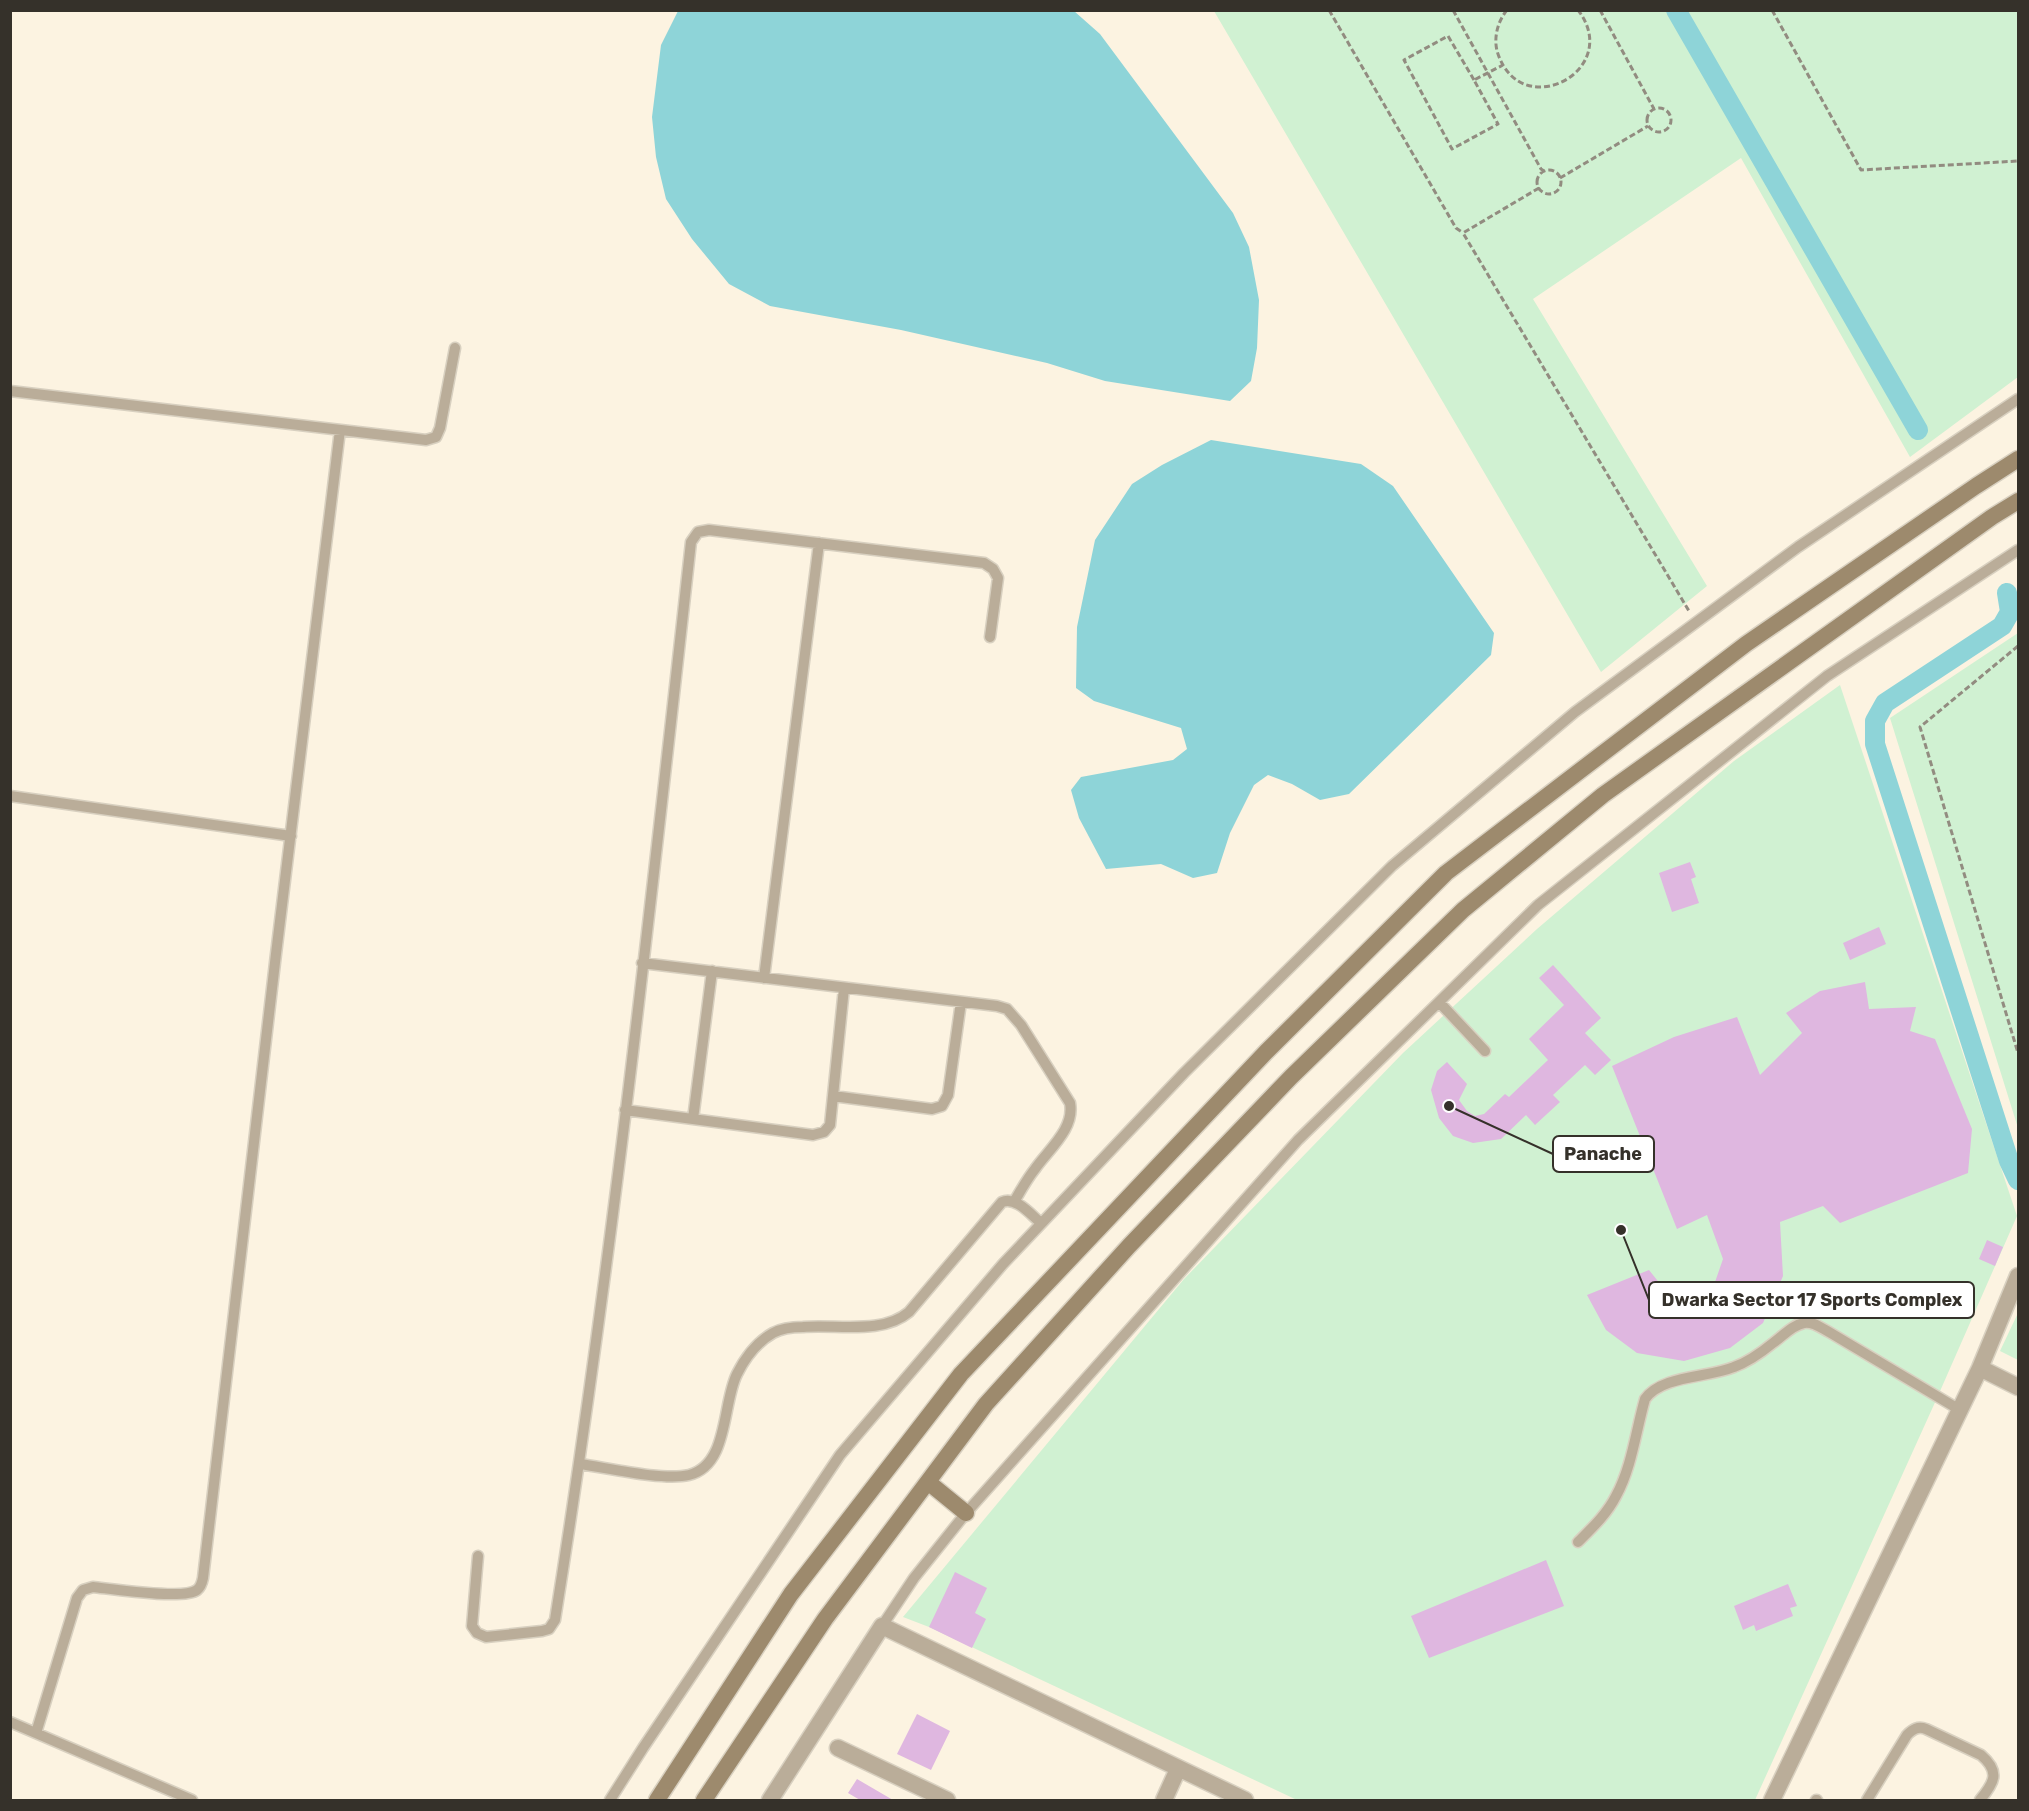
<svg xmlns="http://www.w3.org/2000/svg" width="2029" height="1811" font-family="Rubik,sans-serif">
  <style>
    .green { fill: #d0f1d2 }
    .water { fill: #8ed4d8 }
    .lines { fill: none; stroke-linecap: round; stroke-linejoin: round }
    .canal { stroke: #8ed4d8; stroke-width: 20 }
    .building { fill: #dfb7e0 }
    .service-casing { stroke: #d8d0c0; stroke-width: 13 }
    .minor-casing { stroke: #d8d0c0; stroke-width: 19 }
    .secondary-casing { stroke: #d8d0c0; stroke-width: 19 }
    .path { stroke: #928c80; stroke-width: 3; stroke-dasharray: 6 3; stroke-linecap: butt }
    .service { stroke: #baad99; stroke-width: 10 }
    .minor { stroke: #baad99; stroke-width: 16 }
    .secondary { stroke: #9d8a6d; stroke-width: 16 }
    .leader { fill: none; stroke: #35312a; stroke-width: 2 }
    .callout-dot { fill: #35312a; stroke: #fff; stroke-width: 2 }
    .callout { fill: #fff; stroke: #35312a; stroke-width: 2 }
    .callout-label { font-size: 18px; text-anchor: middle; font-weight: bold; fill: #35312a }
  </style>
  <rect width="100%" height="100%" fill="#fcf3e1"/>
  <path class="green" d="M 1214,11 L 2018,11 L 2018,377 L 1910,457 L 1741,158 L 1533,299 L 1707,586 L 1601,672 Z
    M 2018,633 L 2018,1128 L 1890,718 Z
    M 1840,685 L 2017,1216 L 1937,1398 L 1755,1800 L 1297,1800 L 929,1627 L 903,1617 L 1184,1279 L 1403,1053 L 1537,929 L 1734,761 Z
    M 2018,1313 L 2018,1360 L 2000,1351 Z"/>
  <path class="water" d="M 678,11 L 1074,11 L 1100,34 L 1233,213 L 1249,247 L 1259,300 L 1257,348 L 1251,381 L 1230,401 L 1105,381 L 1047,363 L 901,330 L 770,306 L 729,284 L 692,239 L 666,199 L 656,157 L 652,117 L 661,45 Z
    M 1211,440 L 1361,464 L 1393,486 L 1494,633 L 1491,655 L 1349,794 L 1320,800 L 1292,784 L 1268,775 L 1254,785 L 1230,833 L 1217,873 L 1193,878 L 1161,864 L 1106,869 L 1079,818 L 1071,790 L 1081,777 L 1173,760 L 1187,749 L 1181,728 L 1094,701 L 1076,688 L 1077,627 L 1095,540 L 1132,484 L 1162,465 Z"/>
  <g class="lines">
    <path class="canal" d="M 1676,10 L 1918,430
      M 2007,593 L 2010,612 L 2002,626 L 1885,703 L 1875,721 L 1875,744 L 2009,1161 L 2018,1180"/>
  </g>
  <path class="building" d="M 1690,862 L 1696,877 L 1691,879 L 1699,903 L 1672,912 L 1659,873 Z
    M 1879,927 L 1886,944 L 1850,960 L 1843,943 Z
    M 1553,965 L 1601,1018 L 1585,1033 L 1611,1060 L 1595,1075 L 1585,1065 L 1553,1095 L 1560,1102 L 1535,1125 L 1526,1115 L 1501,1139 L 1473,1143 L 1453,1136 L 1439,1118 L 1431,1090 L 1437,1071 L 1447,1062 L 1467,1084 L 1459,1100 L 1467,1111 L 1475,1116 L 1484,1114 L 1505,1094 L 1509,1097 L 1548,1060 L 1529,1039 L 1564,1005 L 1539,978 Z
    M 1865,982 L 1869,1009 L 1916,1007 L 1910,1031 L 1935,1039 L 1972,1129 L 1968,1173 L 1840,1223 L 1823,1206 L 1780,1222 L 1783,1276 L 1763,1323 L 1730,1348 L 1684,1361 L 1637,1353 L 1606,1330 L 1587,1295 L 1649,1270 L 1669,1295 L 1695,1295 L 1714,1285 L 1723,1259 L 1707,1215 L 1677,1229 L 1612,1066 L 1674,1037 L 1737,1017 L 1760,1075 L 1802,1033 L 1786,1013 L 1820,991 Z
    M 1987,1240 L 2003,1247 L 1995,1266 L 1979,1259 Z
    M 1546,1560 L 1564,1606 L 1429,1658 L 1411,1616 Z
    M 955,1572 L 987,1588 L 975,1613 L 986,1619 L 972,1648 L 929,1627 Z
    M 1788,1584 L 1797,1606 L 1790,1608 L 1793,1616 L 1756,1631 L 1754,1625 L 1743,1630 L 1734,1606 Z
    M 917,1714 L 950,1731 L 931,1770 L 897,1754 Z
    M 857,1779 L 893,1800 L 860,1800 L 848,1793 Z"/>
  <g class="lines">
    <g class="service-casing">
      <path id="service" d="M 10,391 L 426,440 L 436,437 L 440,428 L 455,348
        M 10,796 L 291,836
        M 642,963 L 997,1006 L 1007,1009 L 1021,1025 L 1070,1103 C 1075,1129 1048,1150 1035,1169 C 1027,1179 1021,1190 1014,1202
        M 764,978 L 819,543
        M 1439,1002 L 1485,1051
        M 833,1096 L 932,1109 L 942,1106 L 948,1095 L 961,1002
        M 625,1110 L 813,1135 L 824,1132 L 830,1125 L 844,988
        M 693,1119 L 712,971
        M 580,1464 C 608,1468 663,1481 689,1475 C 729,1465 722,1404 737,1374 C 745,1358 757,1342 773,1333 C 782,1328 793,1327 803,1327 C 837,1324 882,1335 909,1312 L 1002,1202 C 1016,1196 1031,1215 1041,1223
        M 1578,1542 C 1592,1528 1607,1514 1616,1496 C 1632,1467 1636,1430 1645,1399 C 1662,1375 1708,1378 1734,1367 C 1748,1362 1762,1352 1773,1343 C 1783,1336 1792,1325 1804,1323 C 1813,1321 1821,1328 1829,1332 L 1960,1410
        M 478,1556 L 472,1626 L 477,1633 L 486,1637 L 542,1631 L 549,1629 L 555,1620 C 612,1263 651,902 691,542 L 698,532 L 709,530 L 984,563 L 993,569 L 998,578 L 990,637
        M 882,1626 L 914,1578 L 966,1513 L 1298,1140 L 1538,905 L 1827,676 L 2018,550
        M 10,1722 L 192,1800
        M 36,1733 L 77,1598 L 83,1590 L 93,1587 C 112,1589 184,1600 197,1590 C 201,1587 202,1583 203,1578 L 276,954 L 340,430
        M 610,1800 L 643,1748 L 840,1455 L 1003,1264 L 1184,1073 L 1392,866 L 1575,712 L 1798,547 L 2018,399
        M 1816,1800 L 1817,1800
        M 1867,1800 L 1907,1735 C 1913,1729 1918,1726 1926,1729 L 1981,1755 C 2001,1772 1994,1783 1980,1800"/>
    </g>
    <g class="minor-casing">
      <path id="minor" d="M 1980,1368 L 2018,1387
        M 838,1748 L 947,1800
        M 770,1800 L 882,1626 L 1245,1800
        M 1164,1800 L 1178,1769
        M 1772,1800 L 1980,1368 L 2018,1276"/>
    </g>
    <g class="secondary-casing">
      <path id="secondary" d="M 928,1482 L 966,1513
        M 657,1800 L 791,1594 L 961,1374 L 1266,1052 L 1446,873 L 1746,644 L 1976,486 L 2018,459
        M 704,1800 L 825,1619 L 986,1404 L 1129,1246 L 1291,1077 L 1463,910 L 1603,795 L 1992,517 L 2018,501"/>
    </g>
    <path class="path" d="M 1329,10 L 1456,228 L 1462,232
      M 1453,10 L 1541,169 L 1544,171
      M 1507,10 C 1497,22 1493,40 1498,54 C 1522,124 1624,70 1578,10
      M 1600,10 L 1654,109
      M 1772,10 L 1861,170 L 2018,161
      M 1474,80 L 1448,36 L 1404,60 L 1452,149 L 1498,124 L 1474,80 L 1503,65
      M1647 120a12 12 0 1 1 24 0a12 12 0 1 1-24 0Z
      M1537 182a12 12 0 1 1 24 0a12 12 0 1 1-24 0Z
      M 1560,178 L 1648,126
      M 1539,188 L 1463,233 L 1689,611
      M 2018,646 L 1920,727 L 2018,1053"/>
    <use href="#service" class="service"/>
    <use href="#minor" class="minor"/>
    <use href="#secondary" class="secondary"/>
  </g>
  <path class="leader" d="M1449 1106L1553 1154M1621 1230L1649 1300"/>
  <g class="callout-dot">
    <circle cx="1449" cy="1106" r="6"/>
    <circle cx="1621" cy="1230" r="6"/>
  </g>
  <g class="callout">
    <rect x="1553" y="1136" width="101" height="36" rx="6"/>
    <rect x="1649" y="1282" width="325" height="36" rx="6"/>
  </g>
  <g class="callout-label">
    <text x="1603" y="1160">Panache</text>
    <text x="1812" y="1306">Dwarka Sector 17 Sports Complex</text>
  </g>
  <rect width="2029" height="1811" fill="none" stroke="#35312a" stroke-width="24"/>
</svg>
